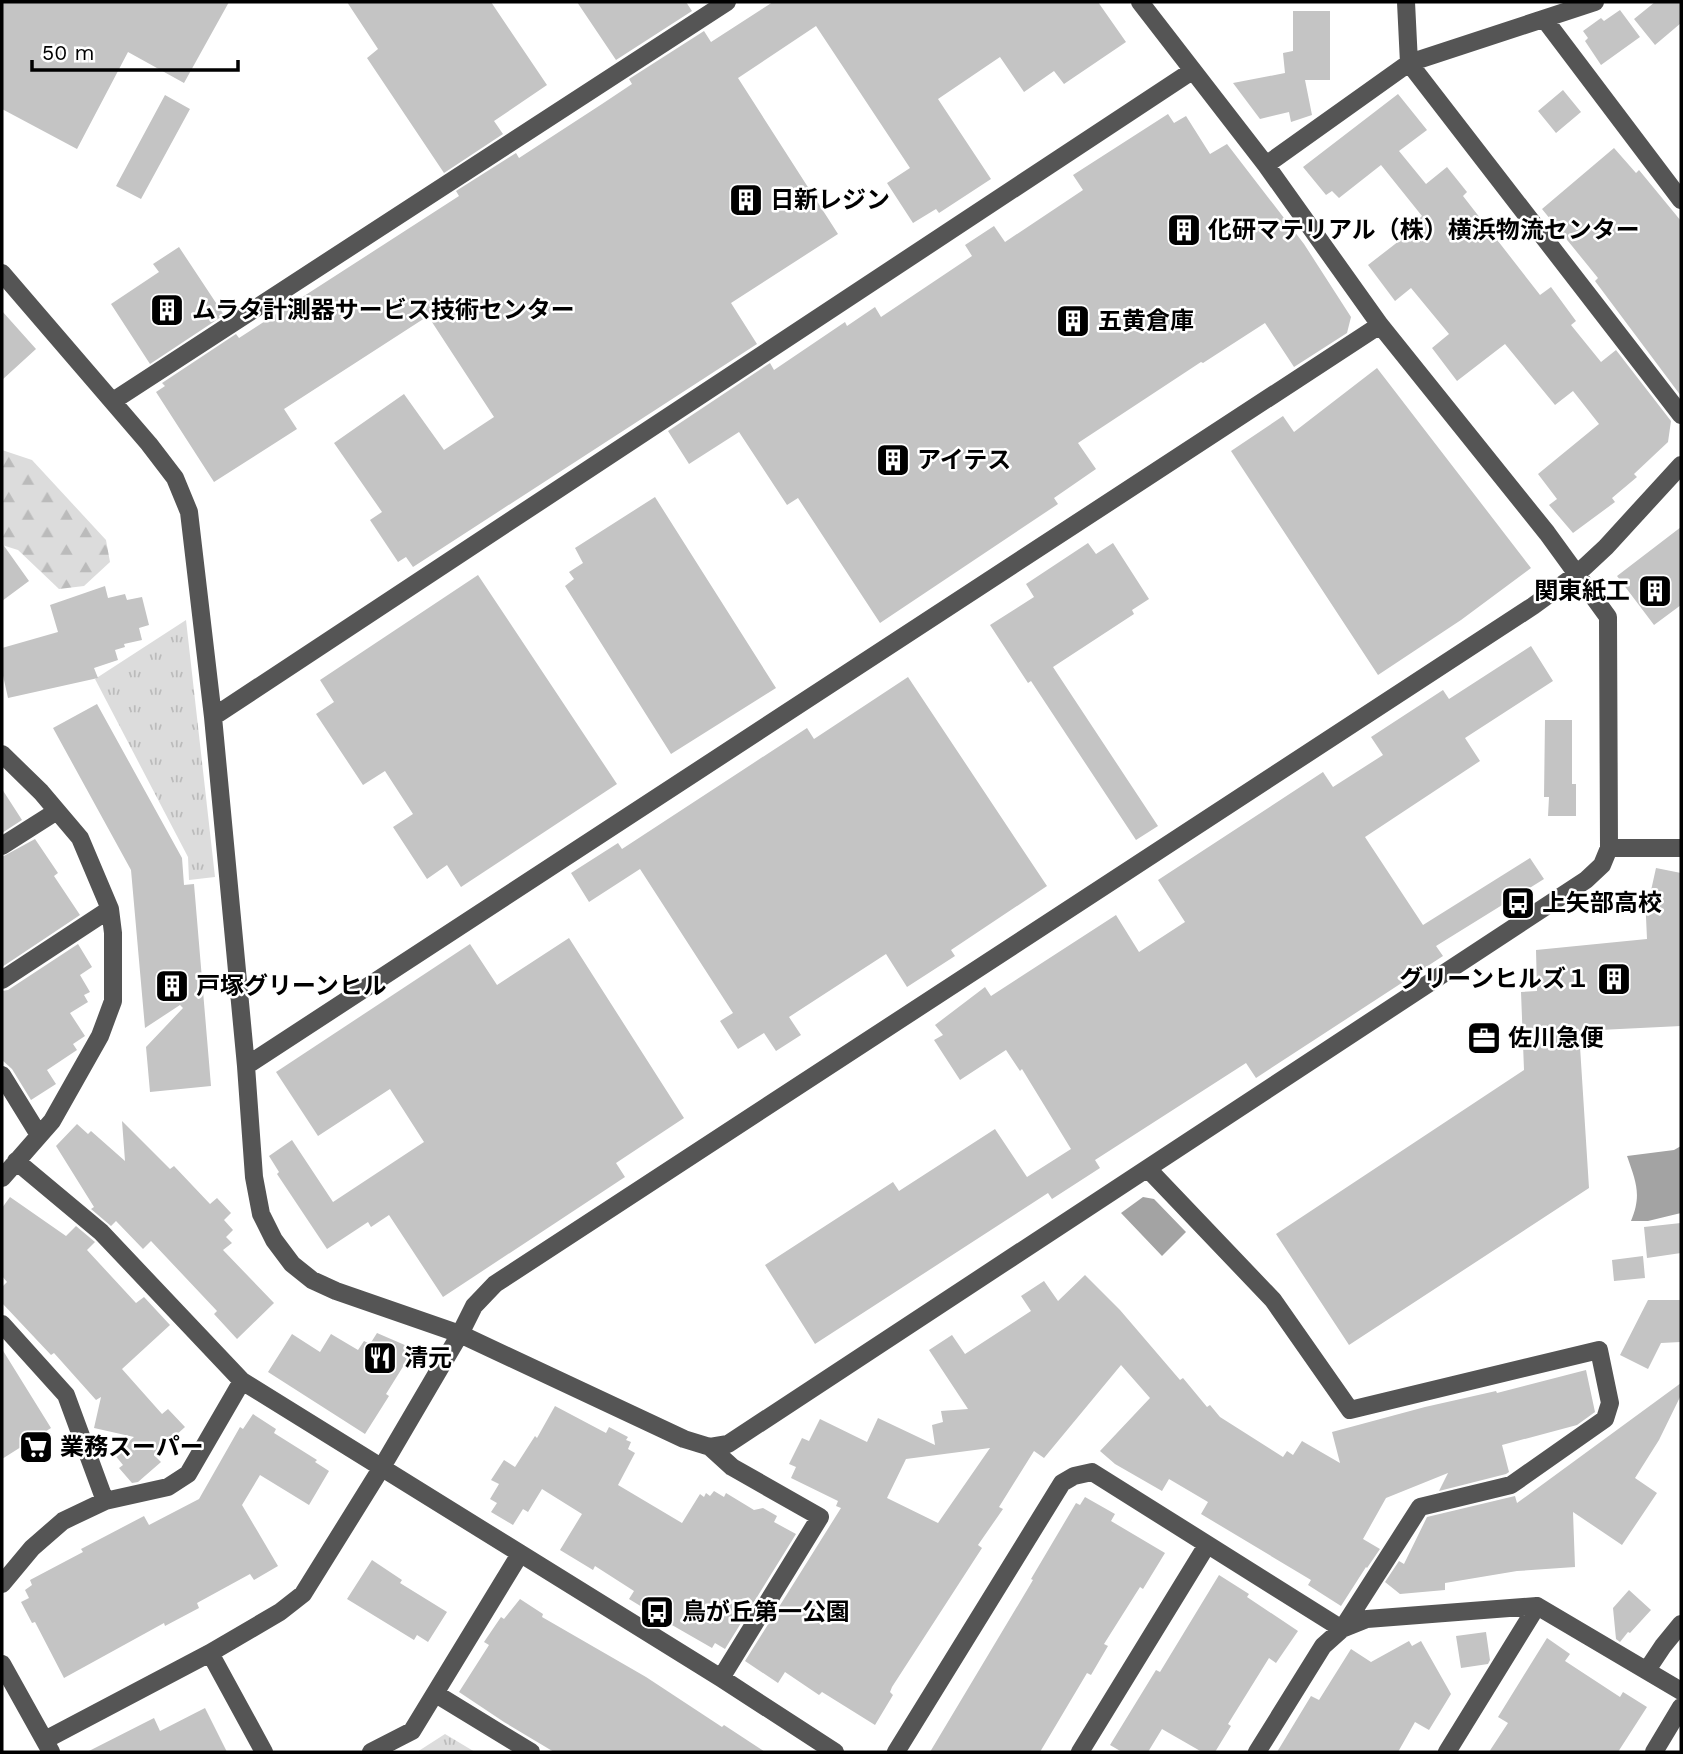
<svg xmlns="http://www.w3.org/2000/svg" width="1683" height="1754" font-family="'Work Sans','Noto Sans JP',sans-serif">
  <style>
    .forest { fill: url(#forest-firs) }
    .park { fill: url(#park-tufts) }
    .water { fill: #a3a3a3 }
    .building { fill: #c4c4c4; fill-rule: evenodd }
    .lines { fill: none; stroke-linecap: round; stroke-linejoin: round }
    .minor { stroke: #555; stroke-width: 18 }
    .labels { text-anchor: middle; stroke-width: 5; stroke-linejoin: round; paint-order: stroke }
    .poi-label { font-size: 24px; font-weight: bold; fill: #000; stroke: #fff; text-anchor: start }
  </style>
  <defs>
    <pattern id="forest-firs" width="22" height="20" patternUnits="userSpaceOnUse" patternTransform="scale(1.75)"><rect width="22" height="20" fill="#dcdcdc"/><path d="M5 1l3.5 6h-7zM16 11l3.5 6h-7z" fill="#bbb"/></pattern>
    <pattern id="park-tufts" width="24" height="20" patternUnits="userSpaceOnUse" patternTransform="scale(1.75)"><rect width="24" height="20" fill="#dcdcdc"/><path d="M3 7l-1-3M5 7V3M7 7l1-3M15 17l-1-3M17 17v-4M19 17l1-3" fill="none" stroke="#bbb"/></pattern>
  </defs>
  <rect width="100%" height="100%" fill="#fff"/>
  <path class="forest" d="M 2,450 L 32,460 L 106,540 L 110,562 L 84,586 L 59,589 L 18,550 L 2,545 Z"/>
  <path class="park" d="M 186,620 L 215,877 L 189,880 L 188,857 L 95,679 Z
    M 445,1734 L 475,1752 L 417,1752 Z"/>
  <path class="water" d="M 1681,1146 L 1681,1213 L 1648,1221 L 1631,1221 C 1642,1195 1636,1182 1627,1156 L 1674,1150 Z
    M 1143,1197 L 1154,1199 L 1186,1232 L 1162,1256 L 1121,1213 Z"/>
  <path class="building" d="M 2,2 L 229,2 L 184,83 L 128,52 L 77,149 L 2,109 Z
    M 347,2 L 491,2 L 547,85 L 494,121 L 503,134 L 444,173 L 367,58 L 378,49 Z
    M 577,2 L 686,2 L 692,11 L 616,60 Z
    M 773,2 L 1098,2 L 1126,42 L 1064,84 L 1054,71 L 1024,92 L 1000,57 L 938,99 L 991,179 L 939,213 L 936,209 L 913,223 L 887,183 L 910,168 L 816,26 L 738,78 L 838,234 L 731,303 L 757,344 L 413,567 L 406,557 L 398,562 L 370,520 L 382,512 L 334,443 L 404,394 L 444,450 L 494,417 L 428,316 L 284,409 L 297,429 L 214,482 L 156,392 L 165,386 L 162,383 L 236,334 L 239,338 L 459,196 L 456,191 L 516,153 L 519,158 L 602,104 L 632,84 L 629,79 L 704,31 L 711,42 Z
    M 1655,2 L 1681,2 L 1681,23 L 1655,45 L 1634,19 Z
    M 1620,10 L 1640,37 L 1601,65 L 1585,41 L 1588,38 L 1583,31 L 1601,18 L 1604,21 Z
    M 1293,11 L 1330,11 L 1330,80 L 1305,80 L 1312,115 L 1291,122 L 1289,112 L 1260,119 L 1233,83 L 1285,73 L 1283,53 L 1293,51 Z
    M 1563,90 L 1581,112 L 1556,133 L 1538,111 Z
    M 1398,94 L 1427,130 L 1399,151 L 1426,184 L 1447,167 L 1467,192 L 1463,196 L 1540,295 L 1551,287 L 1576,321 L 1571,325 L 1601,362 L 1616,350 L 1671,421 L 1668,442 L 1634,474 L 1637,477 L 1612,498 L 1615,502 L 1573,533 L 1549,505 L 1557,499 L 1538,474 L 1599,424 L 1573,391 L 1555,405 L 1505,344 L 1457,381 L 1432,348 L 1449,334 L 1411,288 L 1395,301 L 1368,265 L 1399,241 L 1396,237 L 1422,216 L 1381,165 L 1339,198 L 1332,191 L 1326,195 L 1303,167 Z
    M 165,95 L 190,109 L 141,199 L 116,186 Z
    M 1168,114 L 1174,123 L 1186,116 L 1210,154 L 1227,144 L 1304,244 L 1351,317 L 1347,333 L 1294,367 L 1265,323 L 1203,363 L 1201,362 L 1078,443 L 1096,469 L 1054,498 L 1058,504 L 880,623 L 798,498 L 787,505 L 739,432 L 689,464 L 668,431 L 770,363 L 774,370 L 845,322 L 847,326 L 875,307 L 881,317 L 972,256 L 965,245 L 994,226 L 1005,242 L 1083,190 L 1073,175 Z
    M 1614,148 L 1636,173 L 1639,170 L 1681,221 L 1681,396 L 1595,281 L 1598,278 L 1542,209 Z
    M 179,247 L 224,315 L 150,364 L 111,304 L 159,272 L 153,264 Z
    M 2,311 L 36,349 L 2,380 Z
    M 1377,368 L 1531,568 L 1461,620 L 1378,675 L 1231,451 L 1283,416 L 1294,432 Z
    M 655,497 L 776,688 L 671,754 L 565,586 L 574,579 L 569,572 L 583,563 L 575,548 Z
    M 1681,527 L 1681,605 L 1654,625 L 1617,576 Z
    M 2,543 L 29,581 L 2,601 Z
    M 1088,543 L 1096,554 L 1113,543 L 1149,599 L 1132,610 L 1134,614 L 1053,667 L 1158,826 L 1136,840 L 1031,681 L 1028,683 L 990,625 L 1034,597 L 1026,584 Z
    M 478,575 L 617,784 L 461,887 L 447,865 L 427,879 L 393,827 L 413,814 L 385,771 L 363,785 L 316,714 L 334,702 L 320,680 Z
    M 105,586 L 108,598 L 125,594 L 127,600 L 142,597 L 149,625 L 139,628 L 142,640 L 124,644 L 125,647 L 115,650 L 118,660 L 94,668 L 98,678 L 8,698 L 2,671 L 2,648 L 58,632 L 50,605 Z
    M 1531,646 L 1553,681 L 1465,738 L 1480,761 L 1365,837 L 1423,925 L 1530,858 L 1544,879 L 1436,946 L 1443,956 L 1256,1078 L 1246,1063 L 1095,1160 L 1100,1168 L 1052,1199 L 1048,1193 L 815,1344 L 765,1265 L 893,1182 L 899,1191 L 995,1129 L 1027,1177 L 1071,1149 L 1022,1069 L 1020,1071 L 1006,1050 L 960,1080 L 934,1040 L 943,1035 L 935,1025 L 985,987 L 991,996 L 1116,915 L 1139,952 L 1185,922 L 1158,880 L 1323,772 L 1333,787 L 1383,755 L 1371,737 L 1443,690 L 1449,699 Z
    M 908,677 L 1047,886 L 951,950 L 955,956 L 907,987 L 886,954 L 789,1017 L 801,1035 L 776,1051 L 764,1033 L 738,1049 L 720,1021 L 733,1013 L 640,869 L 589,902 L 571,873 L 618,843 L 622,849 L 807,728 L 814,739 Z
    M 97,704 L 182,858 L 184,885 L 194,884 L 211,1086 L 150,1092 L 146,1047 L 183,1008 L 180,1005 L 145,1028 L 131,870 L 53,728 Z
    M 1545,720 L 1572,720 L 1572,784 L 1576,784 L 1576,816 L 1548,816 L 1549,797 L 1544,797 Z
    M 2,789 L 22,820 L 2,833 Z
    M 35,839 L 58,873 L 54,876 L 80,915 L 2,967 L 2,857 Z
    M 1656,868 L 1681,873 L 1681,1026 L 1579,1031 L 1589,1188 L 1349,1345 L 1276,1234 L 1524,1070 L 1521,992 L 1537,991 L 1536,950 L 1647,939 L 1645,895 L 1650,895 Z
    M 569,938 L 684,1118 L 616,1163 L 625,1177 L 443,1297 L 389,1215 L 371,1227 L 368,1222 L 327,1249 L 277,1174 L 279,1172 L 269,1156 L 292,1140 L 333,1202 L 424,1142 L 390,1089 L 318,1136 L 276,1072 L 470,944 L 497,985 Z
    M 78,944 L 92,967 L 80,975 L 90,992 L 84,995 L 88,1002 L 70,1013 L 85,1036 L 73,1044 L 77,1050 L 47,1070 L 56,1084 L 31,1100 L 12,1069 L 2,1060 L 2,991 L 8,990 Z
    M 122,1121 L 170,1169 L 174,1166 L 210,1204 L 217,1198 L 231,1213 L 224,1220 L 233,1230 L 226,1237 L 232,1243 L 223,1250 L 274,1303 L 237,1339 L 214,1314 L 217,1311 L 151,1241 L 143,1249 L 116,1221 L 111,1226 L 91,1209 L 94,1207 L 56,1146 L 77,1124 L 88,1134 L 91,1131 L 125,1161 Z
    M 10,1197 L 66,1236 L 76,1226 L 95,1242 L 87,1250 L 136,1303 L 144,1297 L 170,1325 L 122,1369 L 162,1414 L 168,1409 L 185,1427 L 154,1455 L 161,1462 L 138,1482 L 132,1483 L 119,1468 L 123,1465 L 114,1454 L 134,1437 L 94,1428 L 101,1397 L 96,1400 L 54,1353 L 51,1355 L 2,1303 L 2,1287 L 7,1282 L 2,1276 L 2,1208 Z
    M 1681,1223 L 1681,1253 L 1647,1258 L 1644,1227 Z
    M 1643,1256 L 1645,1278 L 1614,1281 L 1612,1260 Z
    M 1085,1275 L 1120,1310 L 1180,1380 L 1183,1378 L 1207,1407 L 1210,1405 L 1220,1417 L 1283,1457 L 1287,1451 L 1293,1455 L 1302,1441 L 1340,1463 L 1332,1432 L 1425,1407 L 1496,1391 L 1497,1393 L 1586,1370 L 1595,1412 L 1577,1425 L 1502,1445 L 1509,1472 L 1506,1474 L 1439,1491 L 1448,1473 L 1386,1498 L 1363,1539 L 1380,1549 L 1367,1568 L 1366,1567 L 1341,1606 L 1308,1585 L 1311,1580 L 1201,1514 L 1208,1502 L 1169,1479 L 1162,1491 L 1115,1464 L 1100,1451 L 1150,1398 L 1121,1365 L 1044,1458 L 1034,1451 L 999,1507 L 1003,1509 L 978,1545 L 982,1548 L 892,1687 L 890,1692 L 893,1695 L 875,1725 L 822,1692 L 819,1695 L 785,1672 L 778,1683 L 745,1661 L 841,1508 L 836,1506 L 838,1501 L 791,1478 L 796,1467 L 789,1464 L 802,1438 L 809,1441 L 820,1419 L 867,1442 L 878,1418 L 935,1445 L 932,1425 L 943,1422 L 941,1411 L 968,1409 L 929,1350 L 952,1335 L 965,1354 L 1031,1311 L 1021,1296 L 1044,1281 L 1058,1301 ZM 990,1448 L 938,1523 L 887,1498 L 906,1459 Z
    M 1648,1300 L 1681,1300 L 1681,1342 L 1661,1343 L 1648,1369 L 1620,1355 Z
    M 377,1333 L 414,1349 L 386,1394 L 389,1396 L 365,1434 L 268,1372 L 292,1334 L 320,1352 L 331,1334 L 358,1350 L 364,1341 L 370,1344 Z
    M 2,1349 L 51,1428 L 2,1459 Z
    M 1681,1383 L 1681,1395 L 1659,1440 L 1635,1478 L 1657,1493 L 1622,1545 L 1573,1512 L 1575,1567 L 1517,1571 L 1445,1583 L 1445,1590 L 1400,1594 L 1385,1582 L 1399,1561 L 1404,1564 L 1427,1517 L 1515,1496 L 1517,1503 Z
    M 555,1406 L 606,1433 L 609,1427 L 628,1437 L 626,1440 L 631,1442 L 628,1449 L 635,1453 L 618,1485 L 682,1523 L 700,1494 L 704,1497 L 706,1493 L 710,1496 L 714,1491 L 724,1497 L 726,1493 L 754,1510 L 763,1508 L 777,1516 L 774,1522 L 796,1534 L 725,1649 L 715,1643 L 712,1648 L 665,1621 L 629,1599 L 634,1591 L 595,1566 L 593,1570 L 560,1550 L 582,1514 L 542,1489 L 528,1512 L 523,1509 L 513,1525 L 491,1512 L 497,1503 L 490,1499 L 499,1484 L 491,1480 L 504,1460 L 515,1467 L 535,1436 L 537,1438 Z
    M 253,1414 L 276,1429 L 274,1433 L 317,1460 L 315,1462 L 329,1471 L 309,1505 L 260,1475 L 242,1505 L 278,1566 L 254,1580 L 250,1574 L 197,1603 L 199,1608 L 165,1626 L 164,1623 L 64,1678 L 35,1622 L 32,1623 L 21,1602 L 29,1598 L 25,1590 L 32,1585 L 30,1580 L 83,1552 L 81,1549 L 144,1516 L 149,1525 L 199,1499 L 240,1427 L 243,1429 Z
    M 1085,1497 L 1115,1514 L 1111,1521 L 1165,1553 L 1143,1589 L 1140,1587 L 1104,1644 L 1108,1646 L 1091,1675 L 1087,1673 L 1040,1752 L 930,1752 L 1033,1580 L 1031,1579 L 1076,1503 L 1080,1505 Z
    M 372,1560 L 402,1580 L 400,1583 L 447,1612 L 428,1642 L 417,1635 L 414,1640 L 347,1599 Z
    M 1219,1575 L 1249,1594 L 1247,1597 L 1298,1631 L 1276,1663 L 1269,1658 L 1228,1724 L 1231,1726 L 1215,1752 L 1202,1752 L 1162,1729 L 1148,1752 L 1122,1752 L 1110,1745 L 1156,1670 L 1160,1672 Z
    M 1629,1590 L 1651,1610 L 1630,1633 L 1628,1632 L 1620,1642 L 1616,1639 L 1613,1608 Z
    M 520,1599 L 543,1614 L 542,1617 L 646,1677 L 722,1727 L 724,1725 L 765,1752 L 554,1752 L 504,1722 L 459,1692 L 489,1645 L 484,1642 L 501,1617 L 504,1619 Z
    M 1486,1632 L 1490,1660 L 1488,1664 L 1461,1668 L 1456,1636 Z
    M 1547,1638 L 1570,1654 L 1565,1661 L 1620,1697 L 1623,1692 L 1647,1707 L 1618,1752 L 1489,1752 L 1508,1723 L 1498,1717 Z
    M 1409,1641 L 1412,1646 L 1421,1641 L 1451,1694 L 1429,1730 L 1415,1722 L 1398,1752 L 1277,1752 L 1311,1696 L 1319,1700 L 1351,1649 L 1371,1662 Z
    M 205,1708 L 227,1752 L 87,1752 L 154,1718 L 160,1731 Z"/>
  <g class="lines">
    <path class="minor" d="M 1406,2 L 1409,63 L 1681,415
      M 1545,20 L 1681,200
      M 1266,165 L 1409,63 L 1595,2
      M 2,273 L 149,444 L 175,478 L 189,512 L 213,717 L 246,1066 L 254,1177 L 261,1214 L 274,1240 L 292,1264 L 312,1280 L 336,1291 L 460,1334 L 684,1439 L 710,1447 L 732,1467 L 820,1517 L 721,1678
      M 113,401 L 727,2
      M 213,717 L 1192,71
      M 2,754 L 41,792 L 80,838 L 110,909 L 113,933 L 113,1001 L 100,1036 L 52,1121 L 2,1178
      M 2,846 L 57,811
      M 1609,848 L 1681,848
      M 2,980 L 110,909
      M 246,1066 L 1380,325
      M 2,1075 L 39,1135
      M 16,1161 L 101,1232 L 242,1381 L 721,1678 L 835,1752
      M 1148,1169 L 1273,1300 L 1350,1410 L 1599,1350 L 1610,1403 L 1605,1419 L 1511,1485 L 1420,1507 L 1342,1629 L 1323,1646 L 1257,1752
      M 2,1324 L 66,1395 L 105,1501
      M 710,1447 L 728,1444 L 1586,880 L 1602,865 L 1609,848 L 1608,617 L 1547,533 L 1380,325 L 1266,165 L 1140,2
      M 2,1584 L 32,1548 L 63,1521 L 105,1501 L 168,1487 L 188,1474 L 242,1381
      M 210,1653 L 264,1752
      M 2,1664 L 51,1752
      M 1647,1670 L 1663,1646 L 1681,1624
      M 436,1694 L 531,1752
      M 45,1740 L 210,1653 L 280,1612 L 303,1594 L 382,1467 L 460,1334 L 474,1306 L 495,1284 L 1533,606 L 1577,574 L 1606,547 L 1681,465
      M 371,1752 L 412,1731 L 520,1554
      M 896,1752 L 1062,1483 L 1074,1476 L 1092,1472 L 1342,1629 L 1367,1619 L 1537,1606 L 1681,1691
      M 1080,1752 L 1207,1545
      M 1447,1752 L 1537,1606
      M 1654,1752 L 1681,1707"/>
  </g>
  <defs>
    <g id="building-square" transform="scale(1.75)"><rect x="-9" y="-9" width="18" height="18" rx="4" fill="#000" stroke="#fff"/><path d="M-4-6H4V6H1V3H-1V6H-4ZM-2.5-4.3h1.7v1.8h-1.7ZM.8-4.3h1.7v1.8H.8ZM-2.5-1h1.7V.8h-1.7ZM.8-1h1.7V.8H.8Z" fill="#fff"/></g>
    <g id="bus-square" transform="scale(1.75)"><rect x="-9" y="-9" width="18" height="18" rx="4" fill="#000" stroke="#fff"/><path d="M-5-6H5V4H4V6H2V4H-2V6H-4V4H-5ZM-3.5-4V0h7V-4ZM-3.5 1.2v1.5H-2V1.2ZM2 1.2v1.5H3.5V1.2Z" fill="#fff"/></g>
    <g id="office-square" transform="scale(1.75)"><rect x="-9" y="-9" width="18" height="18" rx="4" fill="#000" stroke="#fff"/><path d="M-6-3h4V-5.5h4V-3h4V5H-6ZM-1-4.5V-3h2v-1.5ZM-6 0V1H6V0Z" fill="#fff"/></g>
    <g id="restaurant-square" transform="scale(1.75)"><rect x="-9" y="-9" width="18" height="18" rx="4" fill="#000" stroke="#fff"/><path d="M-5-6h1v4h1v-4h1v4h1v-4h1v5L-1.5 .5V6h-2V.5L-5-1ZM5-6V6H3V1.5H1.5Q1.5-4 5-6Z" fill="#fff"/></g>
    <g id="supermarket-square" transform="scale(1.75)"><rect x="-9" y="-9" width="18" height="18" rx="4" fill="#000" stroke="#fff"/><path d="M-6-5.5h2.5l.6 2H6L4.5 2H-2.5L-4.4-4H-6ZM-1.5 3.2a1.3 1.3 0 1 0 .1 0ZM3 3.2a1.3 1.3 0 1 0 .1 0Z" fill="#fff"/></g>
  </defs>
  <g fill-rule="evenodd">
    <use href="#building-square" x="746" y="200"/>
    <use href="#building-square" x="1184" y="230"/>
    <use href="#building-square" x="167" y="310"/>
    <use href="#building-square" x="1073" y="321"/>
    <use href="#building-square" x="893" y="460"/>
    <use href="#building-square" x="1655" y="591"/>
    <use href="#bus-square" x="1518" y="903"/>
    <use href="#building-square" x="1614" y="979"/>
    <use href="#building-square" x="172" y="986"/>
    <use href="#office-square" x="1484" y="1038"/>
    <use href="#restaurant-square" x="380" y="1358"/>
    <use href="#supermarket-square" x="36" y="1447"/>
    <use href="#bus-square" x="657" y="1612"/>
  </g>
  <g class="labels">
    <g class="poi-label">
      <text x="770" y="208">日新レジン</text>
      <text x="1208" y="238">化研マテリアル（株）横浜物流センター</text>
      <text x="192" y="318">ムラタ計測器サービス技術センター</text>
      <text x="1098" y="329">五黄倉庫</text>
      <text x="917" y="468">アイテス</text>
      <text x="1630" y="599" text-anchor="end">関東紙工</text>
      <text x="1542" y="911">上矢部高校</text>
      <text x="1590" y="987" text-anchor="end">グリーンヒルズ１</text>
      <text x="196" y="994">戸塚グリーンヒル</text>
      <text x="1508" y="1046">佐川急便</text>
      <text x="404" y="1366">清元</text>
      <text x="60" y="1455">業務スーパー</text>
      <text x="682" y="1620">鳥が丘第一公園</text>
    </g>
  </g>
  <rect width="1683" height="1754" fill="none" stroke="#000000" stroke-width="7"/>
  <path d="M32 60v10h206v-10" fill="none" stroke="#000000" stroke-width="3.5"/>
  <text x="42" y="60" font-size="21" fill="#000000" stroke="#ffffff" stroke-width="5" paint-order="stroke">50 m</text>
</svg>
